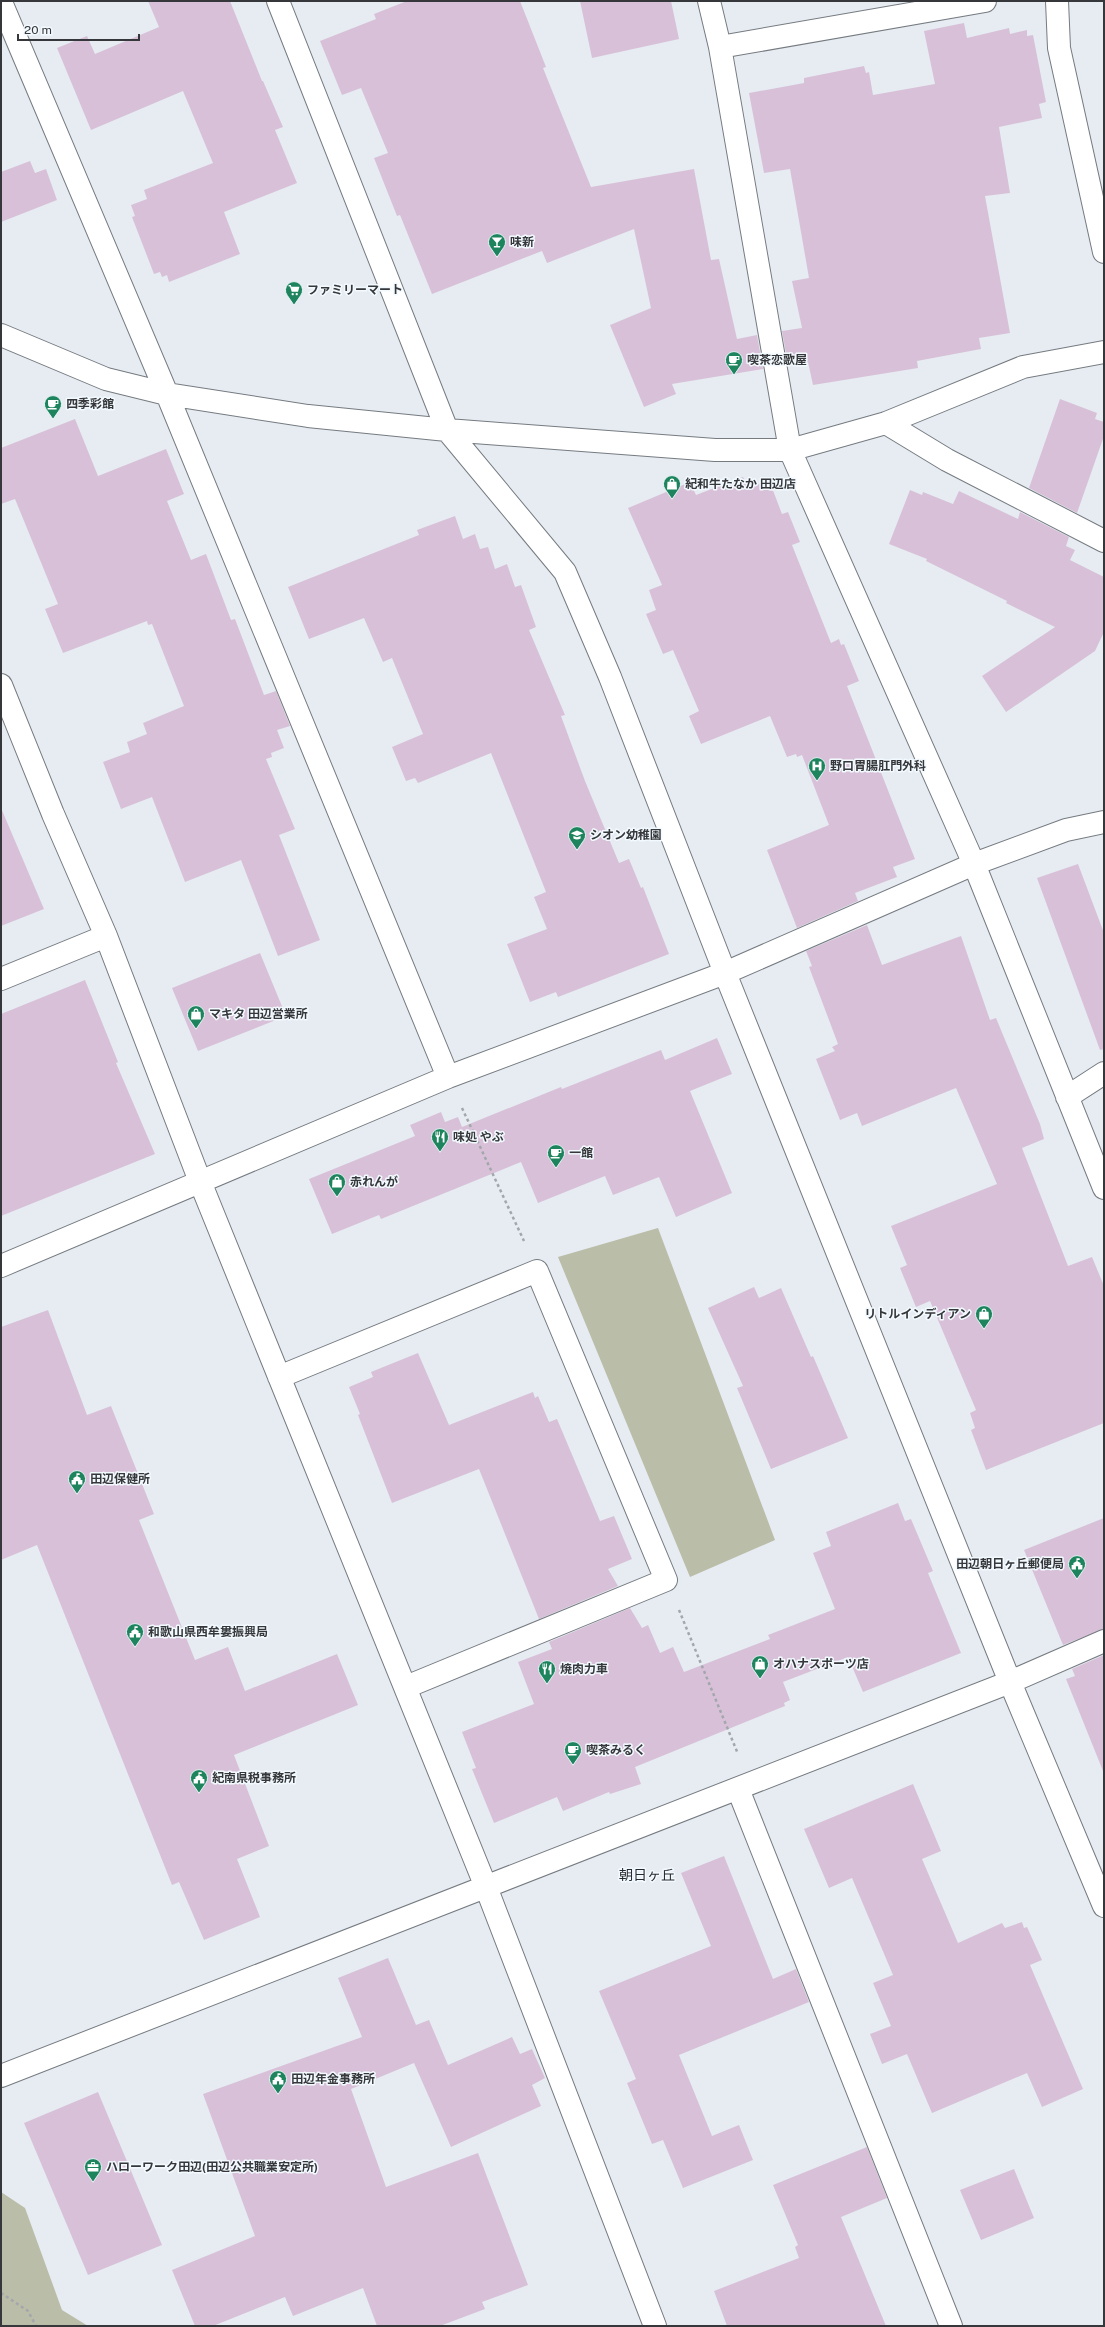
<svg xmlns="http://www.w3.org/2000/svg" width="1105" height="2327" font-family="'Public Sans','Noto Sans JP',sans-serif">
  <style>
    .green { fill: #babda8 }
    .building { fill: #d8c1d8 }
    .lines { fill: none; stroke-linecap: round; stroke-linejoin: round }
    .minor-casing { stroke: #757b80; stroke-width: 24 }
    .path { stroke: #a3a7ac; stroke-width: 2.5; stroke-dasharray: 3 3; stroke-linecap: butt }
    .minor { stroke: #fff; stroke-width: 22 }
    .labels { text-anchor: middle; stroke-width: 3; stroke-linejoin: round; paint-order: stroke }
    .poi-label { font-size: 12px; font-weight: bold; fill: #35373a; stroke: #f3faff; text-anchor: start }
    .quarter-label { font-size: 14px; fill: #262a2e; stroke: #f3faff }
  </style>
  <rect width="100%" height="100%" fill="#e6ecf2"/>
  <path class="green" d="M 658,1228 L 775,1540 L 690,1577 L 558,1257 Z
    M 1,2192 L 25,2208 L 62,2310 L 88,2326 L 1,2326 Z"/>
  <path class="building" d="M 148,1 L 230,1 L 262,81 L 263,81 L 283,127 L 275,130 L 297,183 L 224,212 L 240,254 L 169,282 L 167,275 L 162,277 L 160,272 L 154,274 L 132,217 L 135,216 L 131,205 L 147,199 L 144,190 L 213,163 L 183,91 L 91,130 L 57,48 L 87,36 L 95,54 L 159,27 Z
    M 407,1 L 520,1 L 546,67 L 543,68 L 591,187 L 694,169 L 711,260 L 719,259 L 737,339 L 757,335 L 763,369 L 672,384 L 676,394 L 644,407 L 610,325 L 651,308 L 634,229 L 547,263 L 542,251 L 432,294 L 400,215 L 397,216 L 374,158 L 388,153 L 361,88 L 342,95 L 320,41 L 376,19 L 374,14 Z
    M 580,1 L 671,1 L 679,39 L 592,58 Z
    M 964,23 L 967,38 L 1009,28 L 1010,34 L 1027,30 L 1027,36 L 1033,35 L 1046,102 L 1039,104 L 1042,118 L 999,127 L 1010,193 L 985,196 L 1010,333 L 979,338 L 981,349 L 917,361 L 918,368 L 813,385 L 808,362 L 788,365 L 782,331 L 802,328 L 792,281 L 809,278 L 790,169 L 764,173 L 749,93 L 804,83 L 804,78 L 864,66 L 866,73 L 869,72 L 873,95 L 935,84 L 924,31 Z
    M 30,161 L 35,173 L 46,169 L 57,200 L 1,222 L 1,172 Z
    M 1060,399 L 1097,413 L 1095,419 L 1104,422 L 1104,436 L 1077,513 L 1029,488 Z
    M 75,419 L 98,476 L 166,449 L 184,494 L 167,501 L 191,560 L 206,554 L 231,620 L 235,619 L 264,695 L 276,691 L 290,726 L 277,730 L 284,748 L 271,753 L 272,757 L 266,759 L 295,829 L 279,835 L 320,940 L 278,956 L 241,860 L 185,882 L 152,797 L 121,809 L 103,762 L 130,752 L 127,742 L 147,734 L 143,723 L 184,706 L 152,624 L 148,625 L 147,621 L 63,653 L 45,609 L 58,604 L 15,499 L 1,504 L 1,448 Z
    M 743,477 L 748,488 L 769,480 L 782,514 L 788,512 L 800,542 L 792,545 L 831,643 L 839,639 L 841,645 L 844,644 L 859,681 L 847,686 L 915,859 L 893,867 L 897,877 L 855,893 L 858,901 L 797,928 L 767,850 L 829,825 L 802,755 L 797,757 L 796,754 L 787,757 L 770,716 L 701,744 L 689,716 L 699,711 L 673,650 L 663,654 L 646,614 L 656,610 L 649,590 L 662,585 L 628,508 L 690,482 L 696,495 Z
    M 910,490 L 922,495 L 923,492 L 953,504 L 959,491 L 1018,519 L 1020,512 L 1069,537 L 1066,546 L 1075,550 L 1070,560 L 1104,577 L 1104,632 L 1095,651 L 1006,712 L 982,676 L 1055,627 L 1006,603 L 1007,601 L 926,561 L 927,559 L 889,544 Z
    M 455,516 L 463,539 L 475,534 L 480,549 L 488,547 L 495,569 L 507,564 L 515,587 L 521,585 L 536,627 L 529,630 L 565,715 L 561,716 L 585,781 L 619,863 L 629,859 L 641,888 L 643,887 L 669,954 L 558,997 L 556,992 L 530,1002 L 507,944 L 547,929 L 534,897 L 546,892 L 491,753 L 418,783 L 415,778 L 406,781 L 392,747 L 423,734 L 392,658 L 383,662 L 364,618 L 309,639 L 288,587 L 419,535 L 417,530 Z
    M 1,808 L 44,909 L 1,926 Z
    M 1078,864 L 1104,933 L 1104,1049 L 1100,1050 L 1037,878 Z
    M 867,925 L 882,965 L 961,936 L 990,1020 L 996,1018 L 1040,1124 L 1044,1139 L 1022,1148 L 1068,1266 L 1092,1257 L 1104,1286 L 1104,1423 L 986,1470 L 971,1430 L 975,1428 L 970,1413 L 976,1410 L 930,1301 L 916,1307 L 900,1268 L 907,1265 L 891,1226 L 997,1184 L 956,1088 L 862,1126 L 857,1113 L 840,1120 L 816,1059 L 835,1051 L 832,1047 L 838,1044 L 809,967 L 812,966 L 806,951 Z
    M 260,953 L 286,1016 L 198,1051 L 172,988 Z
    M 85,980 L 118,1062 L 116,1063 L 155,1154 L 1,1216 L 1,1014 Z
    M 717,1038 L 732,1074 L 690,1091 L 732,1193 L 676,1217 L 659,1177 L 613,1195 L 605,1176 L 538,1203 L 521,1162 L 381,1219 L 379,1215 L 332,1234 L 309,1179 L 415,1136 L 410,1125 L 441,1112 L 445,1122 L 458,1117 L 462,1127 L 561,1087 L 562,1089 L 661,1050 L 665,1060 Z
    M 754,1287 L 759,1298 L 781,1288 L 811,1357 L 813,1356 L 848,1438 L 771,1469 L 737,1388 L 743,1386 L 708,1308 Z
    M 48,1310 L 87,1415 L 111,1406 L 154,1514 L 139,1520 L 195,1660 L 228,1647 L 245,1691 L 337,1654 L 358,1705 L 234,1755 L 269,1846 L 237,1859 L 260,1917 L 204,1940 L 179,1882 L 172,1885 L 37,1545 L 1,1560 L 1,1327 Z
    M 418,1353 L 449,1425 L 533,1392 L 535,1398 L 538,1396 L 549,1422 L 557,1419 L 600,1521 L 614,1516 L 632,1559 L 608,1569 L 618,1586 L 539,1619 L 479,1469 L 392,1503 L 358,1415 L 360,1414 L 349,1387 L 373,1377 L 371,1372 Z
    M 898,1503 L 905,1521 L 911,1519 L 933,1571 L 928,1573 L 961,1653 L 863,1692 L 848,1657 L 783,1682 L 790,1700 L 784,1703 L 785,1706 L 635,1767 L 641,1784 L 610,1794 L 609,1792 L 563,1811 L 557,1797 L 494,1823 L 472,1769 L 476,1768 L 462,1732 L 534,1704 L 518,1662 L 552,1649 L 549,1642 L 630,1608 L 642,1628 L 648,1625 L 660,1653 L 673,1647 L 684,1672 L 770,1639 L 768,1635 L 835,1609 L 813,1553 L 831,1546 L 826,1532 Z
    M 1104,1518 L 1104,1629 L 1063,1645 L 1024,1550 Z
    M 1104,1655 L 1104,1771 L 1103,1771 L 1066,1679 L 1075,1676 L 1072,1669 Z
    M 913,1784 L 941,1851 L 922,1859 L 958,1943 L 1002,1923 L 1005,1928 L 1022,1922 L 1024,1928 L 1027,1927 L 1042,1960 L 1030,1965 L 1083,2089 L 1042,2107 L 1027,2073 L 932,2113 L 907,2054 L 882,2064 L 870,2034 L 891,2026 L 873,1983 L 893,1975 L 852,1878 L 829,1888 L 804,1829 Z
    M 724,1856 L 773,1979 L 796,1969 L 809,2002 L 679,2055 L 712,2136 L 739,2125 L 753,2160 L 683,2188 L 663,2140 L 652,2144 L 627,2083 L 636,2079 L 599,1991 L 711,1946 L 681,1873 Z
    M 388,1958 L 416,2025 L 429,2020 L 448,2065 L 512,2037 L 520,2054 L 532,2049 L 545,2078 L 532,2085 L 541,2106 L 451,2147 L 414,2063 L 351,2089 L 386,2187 L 478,2153 L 528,2285 L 482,2302 L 485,2309 L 440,2326 L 377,2326 L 363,2288 L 293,2316 L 285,2297 L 213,2326 L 195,2326 L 172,2270 L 255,2236 L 203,2094 L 362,2037 L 338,1978 Z
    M 98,2092 L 162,2245 L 88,2275 L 24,2123 Z
    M 867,2147 L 887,2198 L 841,2217 L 886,2326 L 727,2326 L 714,2291 L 799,2258 L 795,2247 L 798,2245 L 773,2185 Z
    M 1014,2169 L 1034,2218 L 981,2240 L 960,2190 Z"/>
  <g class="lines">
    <g class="minor-casing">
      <path id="minor" d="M 278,1 L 447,430 L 565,572 L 610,677 L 725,973 L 1010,1682 L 1104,1906
        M 709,1 L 720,47 L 790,450 L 974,864 L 1104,1188
        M 1057,1 L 1059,48 L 1104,252
        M 1,2 L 167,394 L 448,1077
        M 720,47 L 985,1
        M 1,335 L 106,379 L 167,394 L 308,416 L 447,430 L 715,450 L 790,450 L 886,423 L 1023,367 L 1104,352
        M 886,423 L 947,460 L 1104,541
        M 1,685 L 53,814 L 106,936 L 201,1184 L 486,1887 L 655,2326
        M 1,979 L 106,936
        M 1067,1097 L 1104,1073
        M 1,1266 L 448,1077 L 725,973 L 974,864 L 1066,830 L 1104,822
        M 279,1377 L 537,1271 L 666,1580 L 406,1687
        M 738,1789 L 951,2326
        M 1,2076 L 1010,1682 L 1104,1641"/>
    </g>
    <path class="path" d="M 462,1108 L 524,1241
      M 679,1610 L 738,1754
      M 1,2293 L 28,2311 L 36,2326"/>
    <use href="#minor" class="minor"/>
  </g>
  <defs>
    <g id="bar-pin" transform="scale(0.9)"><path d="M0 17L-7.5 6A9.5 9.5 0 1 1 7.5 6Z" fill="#1d845e" stroke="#f3faff"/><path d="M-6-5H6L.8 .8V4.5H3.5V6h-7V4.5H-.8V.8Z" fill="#fff"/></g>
    <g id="supermarket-pin" transform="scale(0.9)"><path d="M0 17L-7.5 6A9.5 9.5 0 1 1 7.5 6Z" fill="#1d845e" stroke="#f3faff"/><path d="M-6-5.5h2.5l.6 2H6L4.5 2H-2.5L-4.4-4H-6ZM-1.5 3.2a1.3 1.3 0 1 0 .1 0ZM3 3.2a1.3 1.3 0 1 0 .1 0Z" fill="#fff"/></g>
    <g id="cafe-pin" transform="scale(0.9)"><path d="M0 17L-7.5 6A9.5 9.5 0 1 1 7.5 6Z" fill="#1d845e" stroke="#f3faff"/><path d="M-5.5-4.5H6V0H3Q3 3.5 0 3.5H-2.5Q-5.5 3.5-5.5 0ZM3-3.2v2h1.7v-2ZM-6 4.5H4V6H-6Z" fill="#fff"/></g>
    <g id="shop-pin" transform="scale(0.9)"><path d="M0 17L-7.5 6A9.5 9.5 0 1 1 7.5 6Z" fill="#1d845e" stroke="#f3faff"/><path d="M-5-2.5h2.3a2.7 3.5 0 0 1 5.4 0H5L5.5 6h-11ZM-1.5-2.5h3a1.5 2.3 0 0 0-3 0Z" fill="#fff"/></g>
    <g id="hospital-pin" transform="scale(0.9)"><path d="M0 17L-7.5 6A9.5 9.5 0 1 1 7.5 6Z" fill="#1d845e" stroke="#f3faff"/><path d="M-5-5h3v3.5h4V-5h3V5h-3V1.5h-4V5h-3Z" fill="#fff"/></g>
    <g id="school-pin" transform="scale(0.9)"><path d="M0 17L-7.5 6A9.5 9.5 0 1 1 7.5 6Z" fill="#1d845e" stroke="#f3faff"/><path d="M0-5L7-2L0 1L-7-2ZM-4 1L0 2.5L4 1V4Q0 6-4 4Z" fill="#fff"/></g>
    <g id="restaurant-pin" transform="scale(0.9)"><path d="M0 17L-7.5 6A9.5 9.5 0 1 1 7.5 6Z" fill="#1d845e" stroke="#f3faff"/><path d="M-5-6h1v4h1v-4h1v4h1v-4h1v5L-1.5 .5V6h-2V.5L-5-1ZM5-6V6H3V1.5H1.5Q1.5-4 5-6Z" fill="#fff"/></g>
    <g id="civic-pin" transform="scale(0.9)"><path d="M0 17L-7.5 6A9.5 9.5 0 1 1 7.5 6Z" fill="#1d845e" stroke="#f3faff"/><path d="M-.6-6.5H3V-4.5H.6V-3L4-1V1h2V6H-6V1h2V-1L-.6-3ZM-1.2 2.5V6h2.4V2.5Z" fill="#fff"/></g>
    <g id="office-pin" transform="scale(0.9)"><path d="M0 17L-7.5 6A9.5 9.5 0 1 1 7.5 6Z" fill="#1d845e" stroke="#f3faff"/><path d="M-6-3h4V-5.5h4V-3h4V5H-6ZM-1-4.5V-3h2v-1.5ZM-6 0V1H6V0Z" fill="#fff"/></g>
  </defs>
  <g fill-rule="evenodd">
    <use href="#bar-pin" x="497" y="242"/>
    <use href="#supermarket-pin" x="294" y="290"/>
    <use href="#cafe-pin" x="734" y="360"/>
    <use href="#cafe-pin" x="53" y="404"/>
    <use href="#shop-pin" x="672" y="484"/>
    <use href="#hospital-pin" x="817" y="766"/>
    <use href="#school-pin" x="577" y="835"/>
    <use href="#shop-pin" x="196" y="1014"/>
    <use href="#restaurant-pin" x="440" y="1137"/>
    <use href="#cafe-pin" x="556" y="1153"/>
    <use href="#shop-pin" x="337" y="1182"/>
    <use href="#shop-pin" x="984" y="1314"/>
    <use href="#civic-pin" x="77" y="1479"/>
    <use href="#civic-pin" x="1077" y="1564"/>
    <use href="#civic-pin" x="135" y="1632"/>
    <use href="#shop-pin" x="760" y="1664"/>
    <use href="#restaurant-pin" x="547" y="1669"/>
    <use href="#cafe-pin" x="573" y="1750"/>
    <use href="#civic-pin" x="199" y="1778"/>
    <use href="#civic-pin" x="278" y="2079"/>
    <use href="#office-pin" x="93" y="2167"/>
  </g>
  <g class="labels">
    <g class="poi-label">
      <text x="510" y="246">味新</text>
      <text x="307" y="294">ファミリーマート</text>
      <text x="747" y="364">喫茶恋歌屋</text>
      <text x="66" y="408">四季彩館</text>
      <text x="685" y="488">紀和牛たなか 田辺店</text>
      <text x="830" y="770">野口胃腸肛門外科</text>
      <text x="590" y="839">シオン幼稚園</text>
      <text x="209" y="1018">マキタ 田辺営業所</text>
      <text x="453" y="1141">味処 やぶ</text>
      <text x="569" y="1157">一館</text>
      <text x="350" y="1186">赤れんが</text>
      <text x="971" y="1318" text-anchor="end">リトルインディアン</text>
      <text x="90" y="1483">田辺保健所</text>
      <text x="1064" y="1568" text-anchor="end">田辺朝日ヶ丘郵便局</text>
      <text x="148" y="1636">和歌山県西牟婁振興局</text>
      <text x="773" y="1668">オハナスポーツ店</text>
      <text x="560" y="1673">焼肉力車</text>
      <text x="586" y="1754">喫茶みるく</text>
      <text x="212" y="1782">紀南県税事務所</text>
      <text x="291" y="2083">田辺年金事務所</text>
      <text x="106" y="2171">ハローワーク田辺(田辺公共職業安定所)</text>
    </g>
    <g class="quarter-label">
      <text x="647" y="1880">朝日ヶ丘</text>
    </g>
  </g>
  <rect width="1105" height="2327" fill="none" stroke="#35373a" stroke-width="4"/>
  <path d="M18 34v6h121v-6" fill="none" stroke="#35373a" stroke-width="2"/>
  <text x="24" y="34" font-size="12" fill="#35373a" stroke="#f3faff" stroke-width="3" paint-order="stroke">20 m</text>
</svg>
